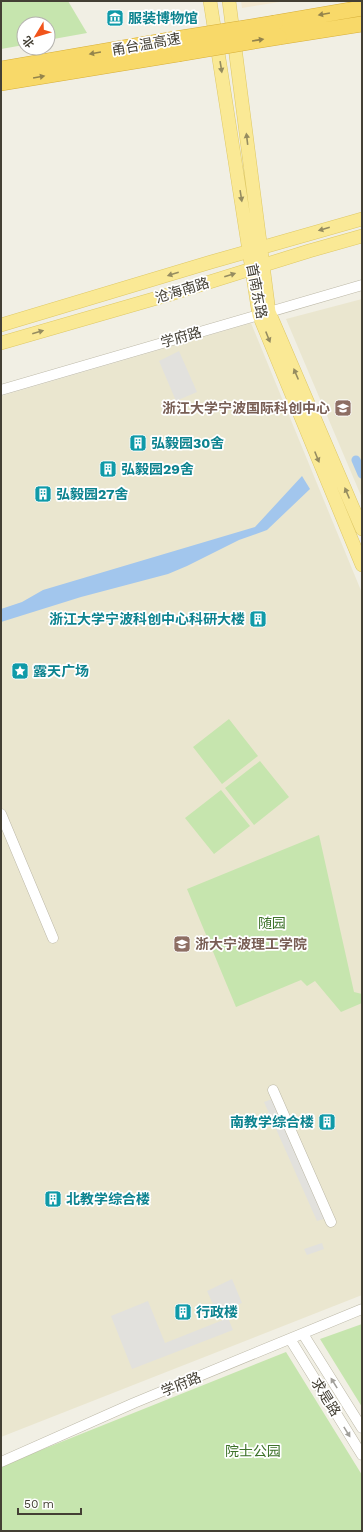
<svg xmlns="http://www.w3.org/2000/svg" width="363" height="1532" font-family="'Work Sans','Noto Sans SC',sans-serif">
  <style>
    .commercial { fill: #f3e8d0 }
    .education { fill: #eae6cf }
    .green { fill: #c6e5ae }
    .parking { fill: #e2e1dd }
    .water { fill: #a2c6ed }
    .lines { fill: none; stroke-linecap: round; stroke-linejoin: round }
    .canal { stroke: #a2c6ed; stroke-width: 9 }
    .minor-casing { stroke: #bcb8a7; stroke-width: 11 }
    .major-casing { stroke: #dec865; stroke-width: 14 }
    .highway-casing { stroke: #d7af39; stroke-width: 16 }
    .minor { stroke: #fff; stroke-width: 10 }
    .major { stroke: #fae995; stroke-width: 13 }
    .highway { stroke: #f8d969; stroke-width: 15 }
    .highway-bridge-casing { stroke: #d7af39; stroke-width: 16; stroke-linecap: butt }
    .highway-bridge { stroke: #f8d969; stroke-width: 15 }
    .oneway { fill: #94844c }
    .oneway2 { fill: #958c60 }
    .oneway3 { fill: #a19f9a }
    .labels { text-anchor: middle; stroke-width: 3.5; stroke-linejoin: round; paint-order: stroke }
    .culture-label { font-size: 14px; font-weight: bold; fill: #0d838f; stroke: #fff; text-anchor: start }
    .street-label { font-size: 14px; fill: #433f34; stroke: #fff }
    .education-label { font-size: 14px; font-weight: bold; fill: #785e54; stroke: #fff; text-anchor: end }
    .park-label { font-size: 14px; fill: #3d722a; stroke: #fff }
  </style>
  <rect width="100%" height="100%" fill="#f1efe4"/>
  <path class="commercial" d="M 241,1 L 286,1 L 242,8 Z"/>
  <path class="education" d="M 362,299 L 362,498 L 286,319 Z
    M 251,323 L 362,593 L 362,1295 L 1,1437 L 1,396 Z"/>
  <path class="green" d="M 1,1 L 68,1 L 87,33 L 48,40 L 48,24 L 24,24 L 24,45 L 1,49 Z
    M 229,719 L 258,756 L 222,784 L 193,747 Z
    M 260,761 L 289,797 L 254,825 L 225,788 Z
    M 221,790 L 250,826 L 214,854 L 185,818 Z
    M 319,835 L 354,992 L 362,994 L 362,1003 L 341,1012 L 315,981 L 307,986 L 301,980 L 236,1007 L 187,889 Z
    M 362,1324 L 362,1407 L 320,1339 Z
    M 286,1352 L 362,1475 L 362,1531 L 1,1531 L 1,1466 Z"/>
  <path class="parking" d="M 179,351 L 197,392 L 176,401 L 159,361 Z
    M 275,1098 L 327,1218 L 317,1221 L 264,1102 Z
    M 322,1243 L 324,1249 L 307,1255 L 304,1249 Z
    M 232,1279 L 242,1303 L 217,1313 L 207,1291 Z
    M 148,1301 L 165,1343 L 228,1318 L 233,1330 L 132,1369 L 111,1316 Z"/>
  <path class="water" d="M 302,476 L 310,489 L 267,530 L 239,540 L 187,566 L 168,574 L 81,597 L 1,622 L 1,609 L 22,602 L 43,590 L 255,527 Z"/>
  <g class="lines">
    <path class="canal" d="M 356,460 L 362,474"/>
    <g class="minor-casing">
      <path id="minor" d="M 1,390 L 362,285
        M 1,814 L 53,938
        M 273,1090 L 331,1222
        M 303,1334 L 362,1428
        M 290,1339 L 362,1455
        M 1,1462 L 134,1403 L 362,1309"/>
    </g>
    <g class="major-casing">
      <path id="major" d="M 210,1 L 259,315 L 362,565
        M 229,1 L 269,312 L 362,529
        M 1,325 L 211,262 L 362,219
        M 1,343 L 171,294 L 309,251 L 362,236"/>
    </g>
    <g class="highway-casing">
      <path id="highway" d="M 275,23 L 362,8
        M 279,37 L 362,24
        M 1,69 L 175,39
        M 1,83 L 178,54"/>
    </g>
    <use href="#minor" class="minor"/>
    <use href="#major" class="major"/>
    <use href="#highway" class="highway"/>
    <g class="highway-bridge-casing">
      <path id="highway-bridge" d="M 175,39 L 275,23
        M 178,54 L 279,37"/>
    </g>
    <use href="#highway-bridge" class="highway-bridge"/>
  </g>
  <defs><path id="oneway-solid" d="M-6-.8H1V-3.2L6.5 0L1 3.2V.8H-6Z"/></defs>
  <g class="oneway">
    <use href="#oneway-solid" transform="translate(324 14) rotate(170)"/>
    <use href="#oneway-solid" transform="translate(258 40) rotate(-9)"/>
    <use href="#oneway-solid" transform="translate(95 53) rotate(170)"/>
    <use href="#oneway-solid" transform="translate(39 77) rotate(-10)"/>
  </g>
  <g class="oneway2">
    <use href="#oneway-solid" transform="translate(221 67) rotate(81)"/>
    <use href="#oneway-solid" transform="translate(247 139) rotate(-97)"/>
    <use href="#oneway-solid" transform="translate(241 196) rotate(81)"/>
    <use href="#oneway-solid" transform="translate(324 229) rotate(164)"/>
    <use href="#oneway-solid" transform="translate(173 274) rotate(163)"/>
    <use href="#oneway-solid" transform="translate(230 275) rotate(-17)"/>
    <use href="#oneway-solid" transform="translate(38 332) rotate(-16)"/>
    <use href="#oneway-solid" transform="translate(268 337) rotate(68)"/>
    <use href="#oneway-solid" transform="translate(296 374) rotate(-113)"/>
    <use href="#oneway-solid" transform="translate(317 457) rotate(68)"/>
    <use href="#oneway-solid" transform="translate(347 493) rotate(-113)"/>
  </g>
  <g class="oneway3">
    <use href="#oneway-solid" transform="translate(334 1383) rotate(-122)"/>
    <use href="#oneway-solid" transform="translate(347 1432) rotate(58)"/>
  </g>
  <defs>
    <g id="museum-square" transform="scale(0.9)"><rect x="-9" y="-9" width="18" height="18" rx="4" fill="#0f9aa8" stroke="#fff"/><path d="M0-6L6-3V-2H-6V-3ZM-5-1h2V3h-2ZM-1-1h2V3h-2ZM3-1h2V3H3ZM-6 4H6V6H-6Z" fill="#fff"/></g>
    <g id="university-square" transform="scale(0.9)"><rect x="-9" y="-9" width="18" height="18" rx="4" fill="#8d6e63" stroke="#fff"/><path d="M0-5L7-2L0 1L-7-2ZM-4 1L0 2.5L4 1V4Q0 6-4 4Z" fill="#fff"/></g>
    <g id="building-square" transform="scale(0.9)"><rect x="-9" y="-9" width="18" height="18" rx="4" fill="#0f9aa8" stroke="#fff"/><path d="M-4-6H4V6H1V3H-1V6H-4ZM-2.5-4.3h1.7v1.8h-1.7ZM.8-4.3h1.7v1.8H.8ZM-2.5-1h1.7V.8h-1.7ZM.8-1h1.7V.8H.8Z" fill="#fff"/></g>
    <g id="sight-square" transform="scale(0.9)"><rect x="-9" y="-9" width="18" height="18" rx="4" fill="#0f9aa8" stroke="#fff"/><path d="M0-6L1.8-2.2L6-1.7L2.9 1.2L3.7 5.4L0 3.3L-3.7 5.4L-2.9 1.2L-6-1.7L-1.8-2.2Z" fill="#fff"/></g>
  </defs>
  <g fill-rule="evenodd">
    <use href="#museum-square" x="115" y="18"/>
    <use href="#university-square" x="343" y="408"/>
    <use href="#building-square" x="138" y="443"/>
    <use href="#building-square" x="108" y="469"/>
    <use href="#building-square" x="43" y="494"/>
    <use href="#building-square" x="258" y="619"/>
    <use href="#sight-square" x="20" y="671"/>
    <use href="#university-square" x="182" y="944"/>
    <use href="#building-square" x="327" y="1122"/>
    <use href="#building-square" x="53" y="1199"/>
    <use href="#building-square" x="183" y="1312"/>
  </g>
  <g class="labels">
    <g class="culture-label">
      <text x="128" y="23">服装博物馆</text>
      <text x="151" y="448">弘毅园30舍</text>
      <text x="121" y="474">弘毅园29舍</text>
      <text x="56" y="499">弘毅园27舍</text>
      <text x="245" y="624" text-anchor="end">浙江大学宁波科创中心科研大楼</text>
      <text x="33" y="676">露天广场</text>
      <text x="314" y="1127" text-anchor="end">南教学综合楼</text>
      <text x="66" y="1204">北教学综合楼</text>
      <text x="196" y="1317">行政楼</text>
    </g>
    <g class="street-label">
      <text transform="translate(146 44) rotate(-10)" y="5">甬台温高速</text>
      <text transform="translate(182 290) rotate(-17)" y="5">沧海南路</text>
      <text transform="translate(257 291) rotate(79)" y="5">首南东路</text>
      <text transform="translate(181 337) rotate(-16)" y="5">学府路</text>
      <text transform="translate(181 1384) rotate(-22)" y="5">学府路</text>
      <text transform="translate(326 1397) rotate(58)" y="5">求是路</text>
    </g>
    <g class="education-label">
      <text x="330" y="413">浙江大学宁波国际科创中心</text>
      <text x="195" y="949" text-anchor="start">浙大宁波理工学院</text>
    </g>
    <g class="park-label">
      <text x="272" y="928">随园</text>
      <text x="253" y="1456">院士公园</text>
    </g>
  </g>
  <rect width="363" height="1532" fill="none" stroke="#433f34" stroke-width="4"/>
  <g transform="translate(36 36) rotate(232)"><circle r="19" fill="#ffffff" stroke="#b4b2ae"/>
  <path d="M0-3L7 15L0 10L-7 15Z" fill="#f1541b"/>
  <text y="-6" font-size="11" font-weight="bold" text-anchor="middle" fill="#433f34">北</text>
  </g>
  <path d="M18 1508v6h63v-6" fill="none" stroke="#433f34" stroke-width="2"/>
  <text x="24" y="1508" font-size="12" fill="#433f34" stroke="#ffffff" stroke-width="3" paint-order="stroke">50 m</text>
</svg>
